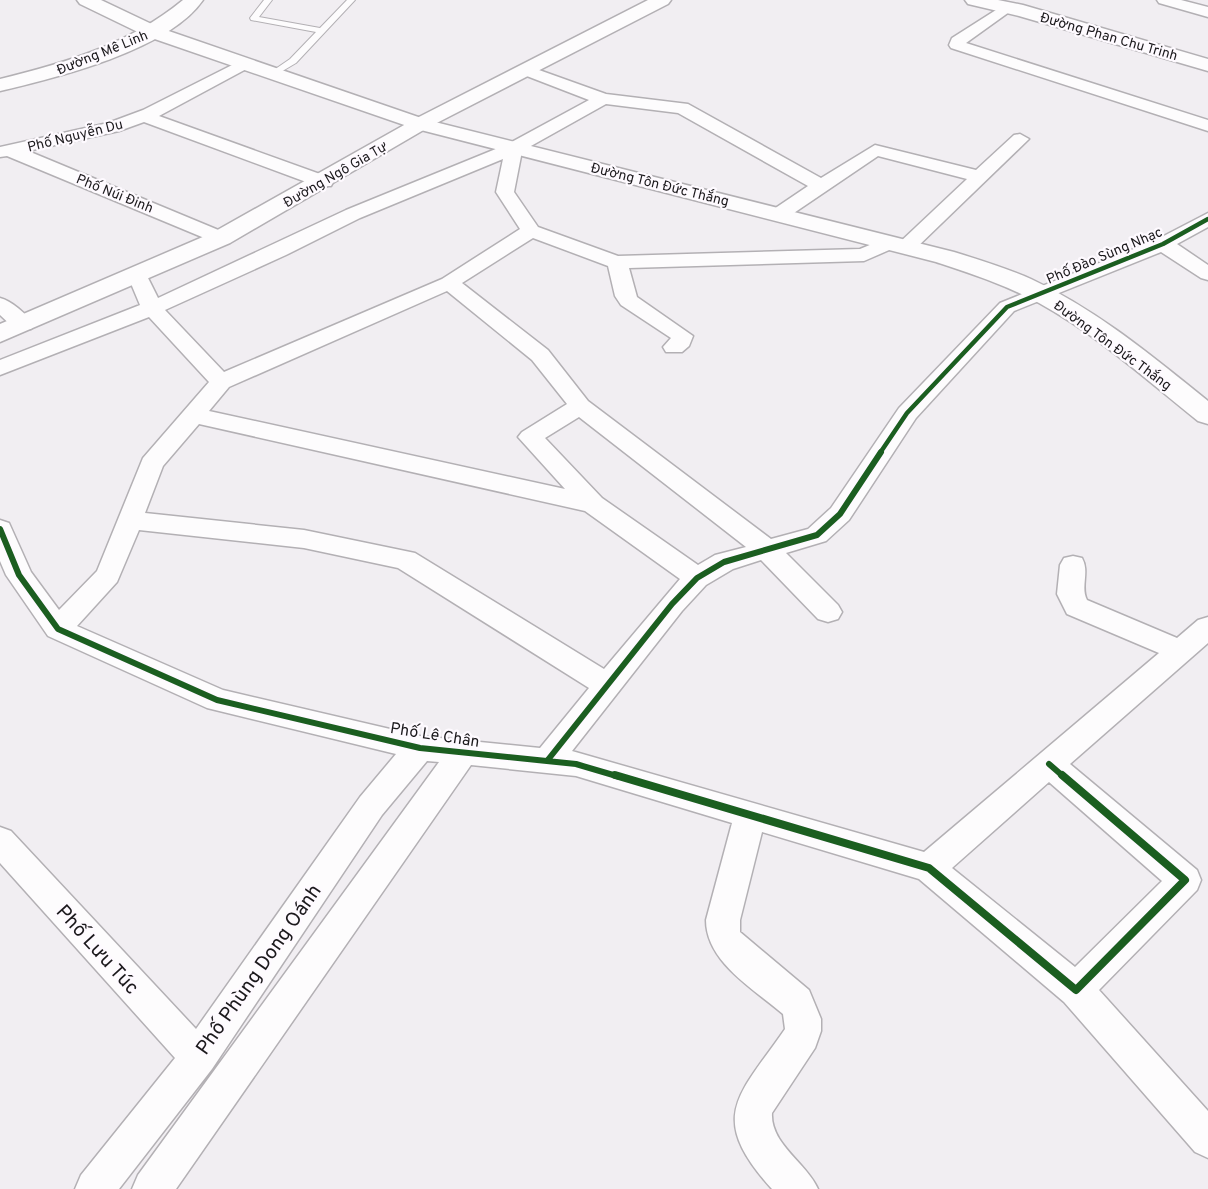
<svg xmlns="http://www.w3.org/2000/svg" width="1208" height="1189" font-family="Overpass,sans-serif">
  <style>
    .lines { fill: none; stroke-linecap: round; stroke-linejoin: round }
    .service-casing { stroke: #b3b0b4; stroke-width: 2 }
    .minor-casing { stroke: #b3b0b4; stroke-width: 3 }
    .tertiary-casing { stroke: #b3b0b4; stroke-width: 3 }
    .secondary-casing { stroke: #b3b0b4; stroke-width: 3 }
    .primary-casing { stroke: #b3b0b4; stroke-width: 3 }
    .service { fill: #fdfcfd; fill-rule: evenodd }
    .minor { fill: #fdfcfd; fill-rule: evenodd }
    .tertiary { fill: #fdfcfd; fill-rule: evenodd }
    .secondary { fill: #fdfcfd; fill-rule: evenodd }
    .primary { fill: #fdfcfd; fill-rule: evenodd }
    .cycleway-far2-casing { stroke: #fefaff; stroke-width: 8 }
    .cycleway-far1-casing { stroke: #fefaff; stroke-width: 10 }
    .cycleway-casing { stroke: #fefaff; stroke-width: 11 }
    .cycleway-far2 { stroke: #1b5e20; stroke-width: 4.5 }
    .cycleway-far1 { stroke: #1b5e20; stroke-width: 6 }
    .cycleway { stroke: #1b5e20; stroke-width: 8 }
    .labels { text-anchor: middle; stroke-width: 4.5; stroke-linejoin: round; paint-order: stroke }
    .far-street-label { font-size: 14px; fill: #1b191c; stroke: #fefaff }
    .street-label { font-size: 16px; fill: #1b191c; stroke: #fefaff }
    .near-street-label { font-size: 20px; fill: #1b191c; stroke: #fefaff }
  </style>
  <rect width="100%" height="100%" fill="#f1eef2"/>
  <g class="lines">
    <g class="service-casing">
      <path id="service" d="M 264,0 L 272,0 L 259,17 L 320,28 L 347,0 L 355,0 L 296,63 L 274,76 L 270,74 L 271,72 L 290,59 L 316,32 L 251,20 L 250,18 Z"/>
    </g>
    <g class="minor-casing">
      <path id="minor" d="M 1157,0 L 1181,0 L 1208,7 L 1208,17 L 1159,3 Z
        M 1007,3 L 1014,7 L 1012,10 L 966,43 L 1208,120 L 1208,131 L 951,48 L 949,45 L 952,38 Z
        M 244,59 L 252,64 L 250,67 L 159,116 L 331,178 L 333,182 L 331,186 L 317,186 L 144,122 L 119,131 L 28,151 L 228,234 L 231,238 L 228,242 L 214,242 L 7,156 L 0,157 L 0,147 L 108,123 L 143,110 Z
        M 525,65 L 606,94 L 688,104 L 821,178 L 875,145 L 976,170 L 1014,135 L 1020,134 L 1029,139 L 913,251 L 899,251 L 896,247 L 864,261 L 629,268 L 637,297 L 693,336 L 689,346 L 682,352 L 666,352 L 663,347 L 671,338 L 621,305 L 615,296 L 608,266 L 533,238 L 462,283 L 548,350 L 588,401 L 771,539 L 808,529 L 831,508 L 899,408 L 1000,303 L 1156,240 L 1208,213 L 1208,227 L 1177,244 L 1208,265 L 1208,280 L 1201,278 L 1161,252 L 1014,311 L 916,418 L 849,520 L 826,541 L 786,553 L 838,605 L 842,612 L 838,619 L 828,622 L 818,619 L 761,560 L 733,569 L 706,585 L 682,611 L 572,751 L 924,852 L 1159,653 L 1067,614 L 1057,594 L 1060,565 L 1064,558 L 1073,556 L 1082,558 C 1090,572 1080,587 1087,600 L 1177,638 L 1198,620 L 1208,617 L 1208,643 L 1070,764 L 1197,870 L 1201,880 L 1197,890 L 1099,990 L 1208,1111 L 1208,1158 L 1195,1152 L 1064,1002 L 919,879 L 762,832 L 740,920 L 740,932 L 809,990 L 821,1019 L 821,1031 L 815,1048 L 772,1113 C 770,1144 807,1163 818,1189 L 772,1189 C 706,1116 739,1096 785,1029 L 783,1014 C 754,989 706,962 706,920 L 732,823 L 576,776 L 471,765 L 176,1189 L 132,1189 L 138,1175 L 439,762 L 427,761 L 382,815 L 212,1069 L 119,1189 L 75,1189 L 81,1175 L 175,1058 L 0,863 L 0,827 L 11,831 L 196,1029 L 360,797 L 396,754 L 207,708 L 48,636 L 6,575 L 0,561 L 0,520 L 9,523 L 31,572 L 59,610 L 97,571 L 143,458 L 209,382 L 149,317 L 0,375 L 0,360 L 140,305 L 127,274 L 130,270 L 144,270 L 158,298 L 346,210 L 508,144 L 589,100 L 519,73 L 517,70 ZM 606,104 L 678,113 L 808,186 L 771,211 L 768,215 L 771,219 L 785,219 L 878,156 L 967,179 L 899,243 L 889,237 L 860,249 L 618,256 L 538,227 L 514,192 L 522,151 ZM 503,159 L 496,192 L 520,229 L 442,279 L 224,372 L 165,310 L 286,255 L 360,218 ZM 447,291 L 532,360 L 567,404 L 522,432 L 518,437 L 565,489 L 209,411 L 229,387 ZM 579,417 L 746,547 L 715,555 L 698,565 L 602,498 L 545,438 ZM 199,424 L 585,511 L 680,579 L 604,669 L 415,553 L 304,530 L 145,513 L 163,466 ZM 139,530 L 304,548 L 398,568 L 589,688 L 540,748 L 420,736 L 223,690 L 77,626 L 117,582 ZM 1049,782 L 1162,881 L 1075,967 L 952,868 Z
        M 0,298 C 12,301 26,314 34,324 L 31,329 L 15,329 L 0,315 Z"/>
    </g>
    <g class="tertiary-casing">
      <path id="tertiary" d="M 648,0 L 671,0 L 668,4 L 427,128 L 230,243 L 0,342 L 0,324 L 212,233 L 413,120 Z
        M 965,0 L 998,0 L 1023,5 L 1208,59 L 1208,71 L 1019,16 L 968,4 Z"/>
    </g>
    <g class="secondary-casing">
      <path id="secondary" d="M 77,0 L 101,0 L 160,28 L 427,120 L 954,252 C 980,260 1006,268 1031,279 C 1097,310 1152,356 1208,401 L 1208,424 L 1198,421 C 1147,380 1097,335 1039,303 C 1006,285 972,274 936,262 L 413,128 L 146,36 L 80,4 Z"/>
    </g>
    <g class="primary-casing">
      <path id="primary" d="M 183,0 L 203,0 C 169,50 56,78 0,91 L 0,79 C 66,63 130,44 183,0 Z"/>
    </g>
    <use href="#service" class="service"/>
    <use href="#minor" class="minor"/>
    <use href="#tertiary" class="tertiary"/>
    <use href="#secondary" class="secondary"/>
    <use href="#primary" class="primary"/>
    <g class="cycleway-far2-casing">
      <path id="cycleway-far2" d="M 880,453 L 907,413 L 1007,307 L 1163,244 L 1208,219"/>
    </g>
    <g class="cycleway-far1-casing">
      <path id="cycleway-far1" d="M 0,529 L 19,575 L 58,629 L 217,700 L 420,748 L 576,764 L 620,777
        M 547,761 L 672,604 L 697,578 L 724,562 L 817,535 L 840,514 L 881,452
        M 1049,764 L 1064,777"/>
    </g>
    <g class="cycleway-casing">
      <path id="cycleway" d="M 615,775 L 929,868 L 1076,990 L 1185,880 L 1062,775"/>
    </g>
    <use href="#cycleway-far2" class="cycleway-far2"/>
    <use href="#cycleway-far1" class="cycleway-far1"/>
    <use href="#cycleway" class="cycleway"/>
  </g>
  <g class="labels">
    <g class="far-street-label">
      <text transform="translate(1109 36) rotate(16)" y="5">Đường Phan Chu Trinh</text>
      <text transform="translate(102 52) rotate(-22)" y="5">Đường Mê Linh</text>
      <text transform="translate(75 135) rotate(-14)" y="5">Phố Nguyễn Du</text>
      <text transform="translate(335 174) rotate(-30)" y="5">Đường Ngô Gia Tự</text>
      <text transform="translate(660 184) rotate(14)" y="5">Đường Tôn Đức Thắng</text>
      <text transform="translate(115 193) rotate(22)" y="5">Phố Núi Đinh</text>
      <text transform="translate(1104 255) rotate(-23)" y="5">Phố Đào Sùng Nhạc</text>
      <text transform="translate(1113 345) rotate(36)" y="5">Đường Tôn Đức Thắng</text>
    </g>
    <g class="street-label">
      <text transform="translate(435 734) rotate(9)" y="6">Phố Lê Chân</text>
    </g>
    <g class="near-street-label">
      <text transform="translate(98 949) rotate(48)" y="7">Phố Lưu Túc</text>
      <text transform="translate(258 969) rotate(-55)" y="7">Phố Phùng Dong Oánh</text>
    </g>
  </g>
</svg>
